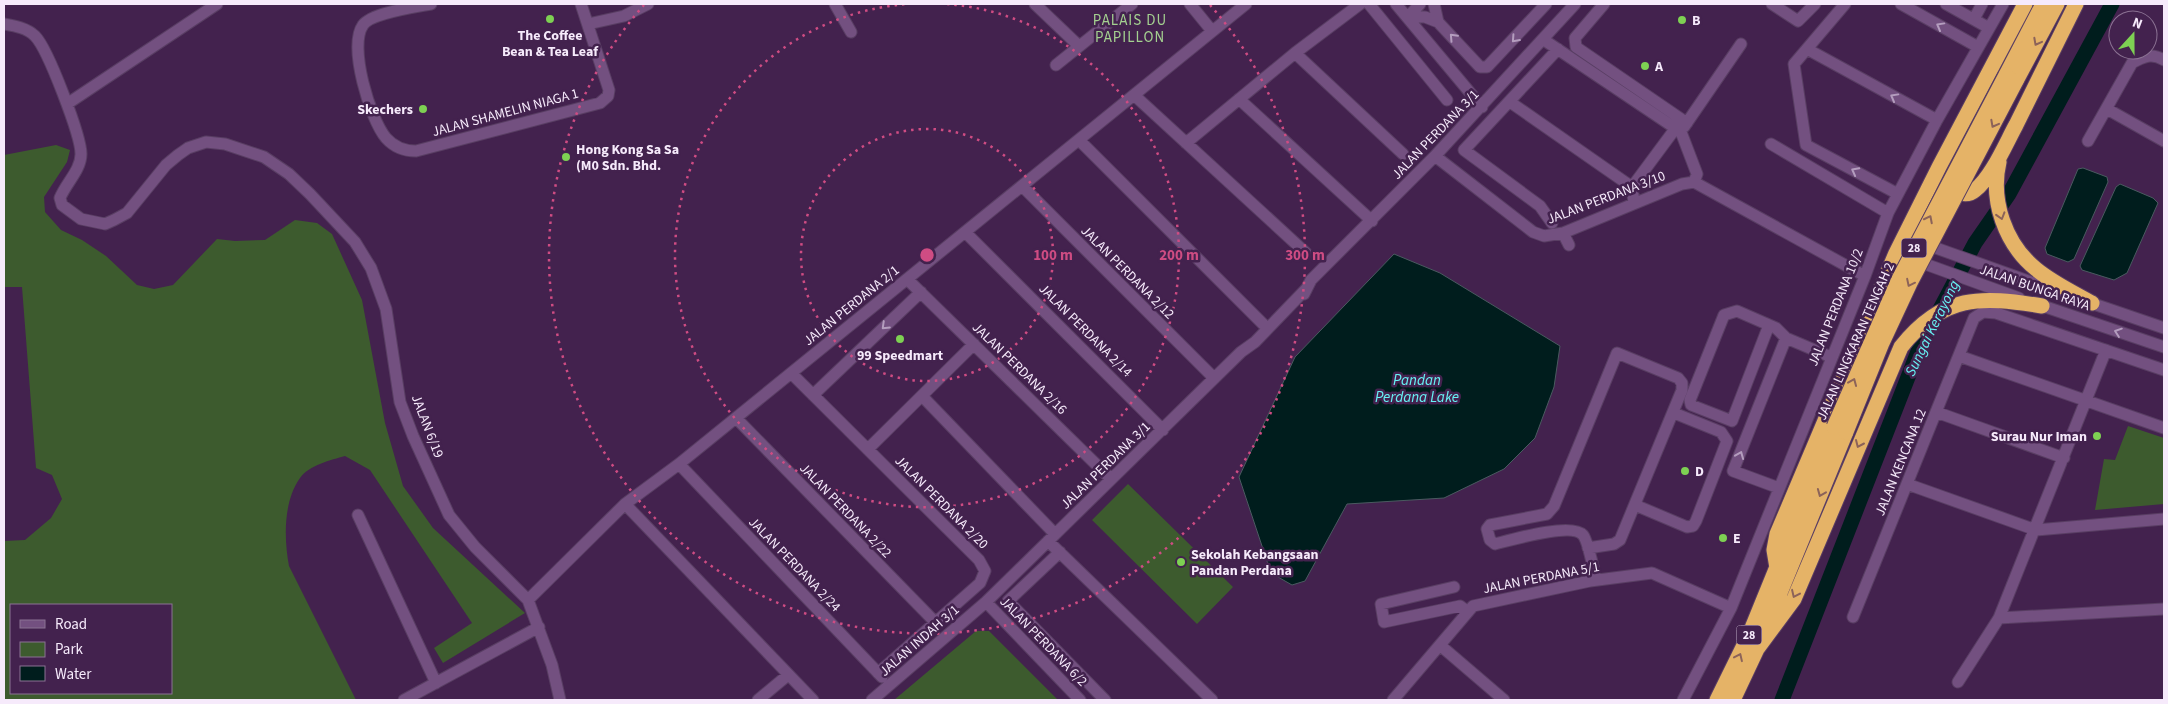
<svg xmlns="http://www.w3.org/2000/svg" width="2168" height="704" font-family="'Source Sans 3',sans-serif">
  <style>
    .green { fill: #3d5b2e; fill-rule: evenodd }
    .water { fill: #001d1d; stroke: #4a5a60 }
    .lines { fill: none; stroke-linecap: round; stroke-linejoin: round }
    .river { stroke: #001d1d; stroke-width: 15 }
    .minor-casing { stroke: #593e63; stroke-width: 13 }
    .highway-casing { stroke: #593e63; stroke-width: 17 }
    .minor { stroke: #735080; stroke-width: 11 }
    .highway { stroke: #e5b367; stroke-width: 15 }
    .highway-bridge-casing { stroke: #593e63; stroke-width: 17; stroke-linecap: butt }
    .highway-bridge { stroke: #e5b367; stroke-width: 15 }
    .oneway { stroke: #b49dbe }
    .oneway2 { stroke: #8c6359 }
    .ring { fill: none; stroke: #cf4c83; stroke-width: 2.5; stroke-dasharray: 2.5 5 }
    .poi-dot { fill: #7ed153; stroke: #43224e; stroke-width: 2 }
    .labels { text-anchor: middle; stroke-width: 5; stroke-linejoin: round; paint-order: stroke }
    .shield { fill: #43224e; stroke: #c0aec7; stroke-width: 1 }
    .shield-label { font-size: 12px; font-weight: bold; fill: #f6eafb }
    .poi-label { font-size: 14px; font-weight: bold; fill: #f6eafb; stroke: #43224e; text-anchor: start }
    .street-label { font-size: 14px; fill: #f6eafb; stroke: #43224e }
    .neighbourhood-label { font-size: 15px; letter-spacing: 1px; fill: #a4d190; stroke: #43224e }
    .water-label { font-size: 15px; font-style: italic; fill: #67f3f5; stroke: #43224e }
    .centre { fill: #cf4c83; stroke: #43224e; stroke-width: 2.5 }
    .ring-label { font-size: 15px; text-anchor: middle; font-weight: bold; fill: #cf4c83; stroke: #43224e; stroke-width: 5; stroke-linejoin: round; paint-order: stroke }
  </style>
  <rect width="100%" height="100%" fill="#43224e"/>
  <path class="green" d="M 56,145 L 70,150 L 67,162 L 44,197 L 45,212 L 61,230 L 82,240 L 106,256 L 137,285 L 154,289 L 173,285 L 217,239 L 235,241 L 265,240 L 295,220 L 317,223 L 332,234 L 362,300 L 385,423 L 403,486 L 433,528 L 525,613 L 443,663 L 434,648 L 472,623 L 370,470 L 345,456 C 331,460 309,465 300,478 C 283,502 284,539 289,566 L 356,700 L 4,700 L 4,541 L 25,540 L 51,518 L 62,499 L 52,475 L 36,468 L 22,287 L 4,287 L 4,155 ZM 11,605 L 171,605 L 171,693 L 11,693 Z
    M 2128,426 L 2164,438 L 2164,504 L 2095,510 L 2104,459 L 2115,460 Z
    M 1128,484 L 1233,587 L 1197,624 L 1092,520 Z
    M 976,631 L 989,631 L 1058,700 L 894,700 Z"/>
  <path class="water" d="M 2083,168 L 2107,177 L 2108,182 L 2074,259 L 2068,262 L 2047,254 L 2045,248 L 2078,169 Z
    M 2120,184 L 2153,198 L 2158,203 L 2127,273 L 2114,280 L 2082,270 L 2080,266 L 2116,187 Z
    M 1394,254 L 1440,273 L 1560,346 L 1554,387 L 1535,438 L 1504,469 L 1444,498 L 1347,504 L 1305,581 L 1292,585 L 1271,573 L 1239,477 L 1295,357 Z"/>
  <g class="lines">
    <path class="river" d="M 1782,700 L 1919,349 L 1975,243 L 2009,194 L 2112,4"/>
    <g class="minor-casing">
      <path id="minor" d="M 431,4 C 415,7 371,13 363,25 C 348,46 370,119 386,138 C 394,147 405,151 416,151 L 600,103 L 608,96 L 609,90 L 581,4
        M 835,4 L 851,32
        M 1035,4 L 1079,46
        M 1190,4 L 1212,31
        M 1369,4 L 1447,100
        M 1396,4 L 1482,107
        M 1434,4 L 1438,22 L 1480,67 L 1487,67 L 1546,4
        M 1604,4 L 1575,38 L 1576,47 L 1687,123
        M 1772,4 L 1798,21 L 1815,4
        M 1845,4 L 1794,64 L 1806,145 L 1898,194
        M 1901,4 L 1978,47
        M 1946,4 L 1989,28
        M 1408,17 L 1425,17 L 1438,22
        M 1408,17 L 1420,4
        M 1974,19 L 1982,4
        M 4,24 C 15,26 27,28 35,36 C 48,49 81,136 81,154 C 81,170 66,183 60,198 L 62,205 L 81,219 L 105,224 L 114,220 L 127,213 L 166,165 L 178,155 L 188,148 L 206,142 L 225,144 L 264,157 L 289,174 L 310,194 L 355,242 L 371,268 L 386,309 L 400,402 L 413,436 L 449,515 L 475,547 L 528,600 L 552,665 L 560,700
        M 588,24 L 624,16 L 648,4
        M 1544,40 L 1681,132 L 1697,174 L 1694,182
        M 1807,49 L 1937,120
        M 1295,53 L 1403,154
        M 1056,65 L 1132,4
        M 1134,95 L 1306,253
        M 1239,99 L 1372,221
        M 1510,102 L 1632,187 L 1634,203
        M 67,104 L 217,4
        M 2107,109 L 2164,141
        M 1684,127 L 1741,44
        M 1079,140 L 1263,324
        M 2088,141 L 2132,63 C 2144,56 2152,53 2164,60
        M 1186,143 L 1295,53 L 1360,4
        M 1771,144 L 1888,213
        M 1435,156 L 1533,232 L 1544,236 L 1563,233 L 1682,184 L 1694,182
        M 1694,182 L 1865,276
        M 1022,186 L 1214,378
        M 1632,187 L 1675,129
        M 1552,223 L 1540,206 L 1464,150 L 1558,49
        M 965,232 L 1163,430
        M 1563,233 L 1569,245
        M 1922,243 L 2067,295
        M 1914,260 L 2019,298
        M 907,279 L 1111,479
        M 1304,294 L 1311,280 L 1435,156 L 1575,4
        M 2085,301 L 2164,328
        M 2034,303 L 2164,347
        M 1769,325 L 1732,421 L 1691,405 L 1690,400 L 1724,315 L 1737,311 L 1776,328 L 1786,338 L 1831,357
        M 1959,356 L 2164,428
        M 791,373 L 979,560 L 985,571 L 980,583 L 878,673
        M 813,395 L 921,292
        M 922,396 L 1055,534
        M 1936,412 L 2064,458
        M 736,418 L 936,623
        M 868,449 L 974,344
        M 679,464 L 882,677
        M 1907,484 L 2036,530 L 2164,519
        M 1779,488 L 1733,471 L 1786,338
        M 625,504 L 813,700
        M 1635,505 L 1687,527 L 1693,526 L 1696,521 L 1727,441 L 1721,432 L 1674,413
        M 358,515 L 436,683
        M 1048,541 L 1212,700
        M 1588,548 L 1614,544 L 1620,540 L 1682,390 L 1682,383 L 1678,378 L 1617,353 L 1554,506 L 1547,514 L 1490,525 L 1487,529 L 1490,540 L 1495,544 C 1511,540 1572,522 1583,535 C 1588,541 1594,571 1596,580
        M 1060,552 L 1008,601 L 1105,700
        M 1454,587 L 1381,604 L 1384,622 L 1460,606 L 1468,612
        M 528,600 L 625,504 L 679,464 L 1246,4
        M 986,602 L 1080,700
        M 1853,617 L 1974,318 L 1983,312 L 1996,313 L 2164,370
        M 1999,618 L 2164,609
        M 1441,646 L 1504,700
        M 1958,682 L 1999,618 L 2106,350
        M 404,700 L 539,627
        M 758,700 L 788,675
        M 872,700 L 986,602 L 1241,352 L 1255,342 L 1307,288
        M 1393,700 L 1473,606 L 1590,581 L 1652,573 L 1731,608
        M 1683,700 L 1731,608 L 1865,276 L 1888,213 L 1937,120 L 2003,4"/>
    </g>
    <g class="highway-casing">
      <path id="highway" d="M 2006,75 L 2043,4
        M 2016,81 L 2057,4
        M 1999,162 C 1990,200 2005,244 2036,269 C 2053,283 2074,293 2092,303
        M 1948,186 C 1955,193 1967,197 1975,190 C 1992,177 2006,143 2016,125 C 2036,84 2056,44 2076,4
        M 1777,568 L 1774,550 L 1777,534 L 1896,253 L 1939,167 L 2025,4
        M 1757,649 L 1794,599 L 1901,347 C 1943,294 1981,296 2042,306
        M 1717,700 L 1750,633 L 1834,427
        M 1733,700 L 1757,649 L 1846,432"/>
    </g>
    <use href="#minor" class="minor"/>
    <use href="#highway" class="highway"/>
    <g class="highway-bridge-casing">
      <path id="highway-bridge" d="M 1834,427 L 1899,279 L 2006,75
        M 1846,432 L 1882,343 L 1910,283 L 2016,81"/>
    </g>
    <use href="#highway-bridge" class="highway-bridge"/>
  </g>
  <defs><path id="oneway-chevron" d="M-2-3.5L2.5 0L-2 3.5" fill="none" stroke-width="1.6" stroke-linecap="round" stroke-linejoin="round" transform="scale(1.25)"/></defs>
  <g class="oneway">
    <use href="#oneway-chevron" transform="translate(1940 26) rotate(-151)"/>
    <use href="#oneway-chevron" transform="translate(1453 37) rotate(-133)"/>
    <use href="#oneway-chevron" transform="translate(1515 39) rotate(132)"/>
    <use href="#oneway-chevron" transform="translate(1894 97) rotate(-151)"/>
    <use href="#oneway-chevron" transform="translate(1855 171) rotate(-152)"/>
    <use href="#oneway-chevron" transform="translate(885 326) rotate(136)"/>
    <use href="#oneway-chevron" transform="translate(2118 332) rotate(-161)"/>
    <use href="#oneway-chevron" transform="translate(1740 455) rotate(-68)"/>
  </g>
  <g class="oneway2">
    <use href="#oneway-chevron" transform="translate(2037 42) rotate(118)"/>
    <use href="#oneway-chevron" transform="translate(1994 124) rotate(118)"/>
    <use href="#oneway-chevron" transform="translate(2001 216) rotate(73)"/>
    <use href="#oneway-chevron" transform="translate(1929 219) rotate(-63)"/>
    <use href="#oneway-chevron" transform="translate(1910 283) rotate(116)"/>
    <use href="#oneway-chevron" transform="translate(1853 382) rotate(-67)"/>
    <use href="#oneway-chevron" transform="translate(1859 444) rotate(114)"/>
    <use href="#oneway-chevron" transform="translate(1821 493) rotate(112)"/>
    <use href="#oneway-chevron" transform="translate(1795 594) rotate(115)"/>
    <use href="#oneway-chevron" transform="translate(1739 657) rotate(-65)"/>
  </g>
  <g class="ring">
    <circle cx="927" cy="255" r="126"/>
    <path d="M947 4A252 252 0 1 1 907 4"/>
    <path d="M1210 5A378 378 0 1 1 644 5"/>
  </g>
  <g class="poi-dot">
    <circle cx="550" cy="19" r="5"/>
    <circle cx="1682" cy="20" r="5"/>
    <circle cx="1645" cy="66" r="5"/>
    <circle cx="423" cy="109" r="5"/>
    <circle cx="566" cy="157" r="5"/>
    <circle cx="900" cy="339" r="5"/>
    <circle cx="2097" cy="436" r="5"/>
    <circle cx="1685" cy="471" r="5"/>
    <circle cx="1723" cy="538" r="5"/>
    <circle cx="1181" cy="562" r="5"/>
  </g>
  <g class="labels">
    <g class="shield">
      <rect x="1901.5" y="238.5" width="25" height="19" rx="4"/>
      <rect x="1736.5" y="625.5" width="25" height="19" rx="4"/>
    </g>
    <g class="shield-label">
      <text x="1914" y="252">28</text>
      <text x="1749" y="639">28</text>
    </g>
    <g class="poi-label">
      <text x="1692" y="25">B</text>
      <text x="550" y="40" text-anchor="middle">The Coffee<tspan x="550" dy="16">Bean &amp; Tea Leaf</tspan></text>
      <text x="1655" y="71">A</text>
      <text x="413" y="114" text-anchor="end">Skechers</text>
      <text x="576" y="154">Hong Kong Sa Sa<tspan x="576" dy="16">(M0 Sdn. Bhd.</tspan></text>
      <text x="900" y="360" text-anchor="middle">99 Speedmart</text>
      <text x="2087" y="441" text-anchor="end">Surau Nur Iman</text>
      <text x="1695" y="476">D</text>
      <text x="1733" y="543">E</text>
      <text x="1191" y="559">Sekolah Kebangsaan<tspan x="1191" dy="16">Pandan Perdana</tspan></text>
    </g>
    <g class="street-label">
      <text transform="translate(505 112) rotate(-15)" y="5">JALAN SHAMELIN NIAGA 1</text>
      <text transform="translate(1435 134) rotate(-46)" y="5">JALAN PERDANA 3/1</text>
      <text transform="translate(1606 197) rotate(-21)" y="5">JALAN PERDANA 3/10</text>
      <text transform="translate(1128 272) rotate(45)" y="5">JALAN PERDANA 2/12</text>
      <text transform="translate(2035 287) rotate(19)" y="5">JALAN BUNGA RAYA</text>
      <text transform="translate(851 305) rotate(-39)" y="5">JALAN PERDANA 2/1</text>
      <text transform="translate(1835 307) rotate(-68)" y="5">JALAN PERDANA 10/2</text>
      <text transform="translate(1086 330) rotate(45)" y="5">JALAN PERDANA 2/14</text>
      <text transform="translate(1855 341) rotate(-66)" y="5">JALAN LINGKARAN TENGAH 2</text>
      <text transform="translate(1020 368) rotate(44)" y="5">JALAN PERDANA 2/16</text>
      <text transform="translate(428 426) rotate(69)" y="5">JALAN 6/19</text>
      <text transform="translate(1900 462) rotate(-68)" y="5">JALAN KENCANA 12</text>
      <text transform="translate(1105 465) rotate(-44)" y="5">JALAN PERDANA 3/1</text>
      <text transform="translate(942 502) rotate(45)" y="5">JALAN PERDANA 2/20</text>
      <text transform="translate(846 510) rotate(46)" y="5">JALAN PERDANA 2/22</text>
      <text transform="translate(795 564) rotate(46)" y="5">JALAN PERDANA 2/24</text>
      <text transform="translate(1541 577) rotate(-11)" y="5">JALAN PERDANA 5/1</text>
      <text transform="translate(919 640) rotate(-41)" y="5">JALAN INDAH 3/1</text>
      <text transform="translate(1044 641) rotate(46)" y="5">JALAN PERDANA 6/2</text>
    </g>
    <g class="neighbourhood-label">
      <text x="1130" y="25">PALAIS DU<tspan x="1130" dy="17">PAPILLON</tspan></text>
    </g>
    <g class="water-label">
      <text transform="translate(1932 328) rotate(-64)" y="5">Sungai Kerayong</text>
      <text x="1417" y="385">Pandan<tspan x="1417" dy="17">Perdana Lake</tspan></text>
    </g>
  </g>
  <circle cx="927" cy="255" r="8" class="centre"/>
  <g class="ring-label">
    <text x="1053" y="260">100 m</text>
    <text x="1179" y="260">200 m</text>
    <text x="1305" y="260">300 m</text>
  </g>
  <rect width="2168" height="704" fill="none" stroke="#f6eafb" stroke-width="10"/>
  <rect x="10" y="604" width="162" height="90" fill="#43224e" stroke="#8b7293"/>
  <rect x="20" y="620" width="25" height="8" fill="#735080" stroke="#8b7293"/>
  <text x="55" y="629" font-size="15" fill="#f6eafb">Road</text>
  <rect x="20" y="642" width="25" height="15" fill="#3d5b2e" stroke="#8b7293"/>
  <text x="55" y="654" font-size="15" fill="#f6eafb">Park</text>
  <rect x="20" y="666" width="25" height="15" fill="#001d1d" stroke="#8b7293"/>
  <text x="55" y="679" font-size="15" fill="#f6eafb">Water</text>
  <g transform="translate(2133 35) rotate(21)"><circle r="24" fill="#43224e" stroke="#8b7293"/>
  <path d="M0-4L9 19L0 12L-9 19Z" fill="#7ed153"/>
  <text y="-8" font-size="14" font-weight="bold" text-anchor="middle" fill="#f6eafb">N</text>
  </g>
</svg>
